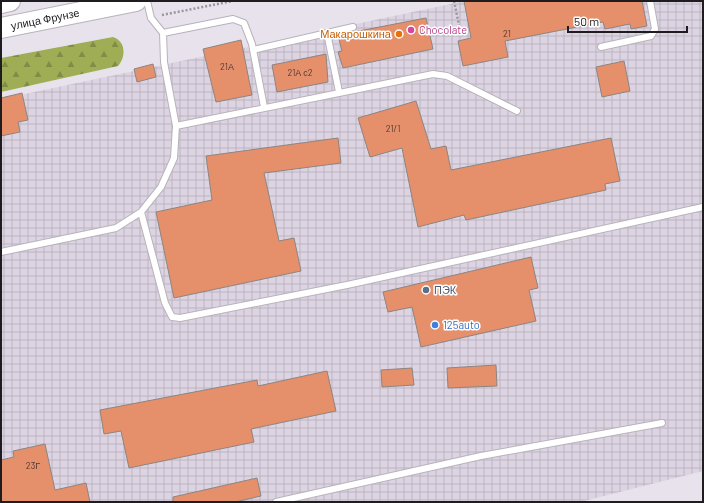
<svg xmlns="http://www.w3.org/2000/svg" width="704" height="503" font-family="Barlow,sans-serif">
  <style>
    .industrial { fill: url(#industrial-grid) }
    .forest { fill: url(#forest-firs) }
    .building { fill: #e5906b; stroke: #8d8481 }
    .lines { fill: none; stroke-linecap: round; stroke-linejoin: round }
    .service-casing { stroke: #b8b3bb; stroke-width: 8 }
    .primary-casing { stroke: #b8b3bb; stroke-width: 22 }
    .path { stroke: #9a969d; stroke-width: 2.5; stroke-dasharray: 2 2; stroke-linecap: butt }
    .service { stroke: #fff; stroke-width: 6 }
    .primary { stroke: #fff; stroke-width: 20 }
    .hotel-dot { fill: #d1479c; stroke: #fff; stroke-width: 1.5 }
    .food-dot { fill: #e8710a; stroke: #fff; stroke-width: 1.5 }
    .service-dot { fill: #5c6f8a; stroke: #fff; stroke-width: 1.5 }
    .shop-dot { fill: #3f7fe0; stroke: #fff; stroke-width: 1.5 }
    .labels { text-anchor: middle; stroke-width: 3; stroke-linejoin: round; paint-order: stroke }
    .number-label { font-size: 9px; fill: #503932 }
    .street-label { font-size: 11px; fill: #1e1c1f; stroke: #fff }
    .hotel-label { font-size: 11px; fill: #b23c85; stroke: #fff; text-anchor: start }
    .food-label { font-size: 11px; fill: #c56008; stroke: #fff; text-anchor: end }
    .service-label { font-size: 11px; fill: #4e5e75; stroke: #fff; text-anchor: start }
    .shop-label { font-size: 11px; fill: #366cbe; stroke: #fff; text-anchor: start }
  </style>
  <defs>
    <pattern id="industrial-grid" width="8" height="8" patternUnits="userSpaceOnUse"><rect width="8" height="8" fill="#ddd4e3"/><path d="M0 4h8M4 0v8" fill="none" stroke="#bdb5c2"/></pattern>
    <pattern id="forest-firs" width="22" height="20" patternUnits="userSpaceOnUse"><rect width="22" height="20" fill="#9fad55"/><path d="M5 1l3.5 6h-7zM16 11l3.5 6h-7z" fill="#818c46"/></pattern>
  </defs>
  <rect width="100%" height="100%" fill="#e7e2eb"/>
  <path class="industrial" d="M 465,1 L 703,1 L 703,471 L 580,502 L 1,502 L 1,99 Z"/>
  <path class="forest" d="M 113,37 C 126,41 126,57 118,66 L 1,92 L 1,58 Z"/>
  <path class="building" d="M 464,1 L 642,1 L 647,26 L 631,29 L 630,24 L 605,29 L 603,22 L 505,41 L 508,57 L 463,66 L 458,41 L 471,38 Z
    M 426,18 L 433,49 L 343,68 L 338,52 L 342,51 L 338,35 Z
    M 241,40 L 252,95 L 216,102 L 203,49 Z
    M 326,54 L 328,82 L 277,92 L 272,65 Z
    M 624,61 L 630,91 L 602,97 L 596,67 Z
    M 153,64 L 156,77 L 137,82 L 134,69 Z
    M 22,93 L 28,120 L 18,122 L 20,132 L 1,136 L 1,98 Z
    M 416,101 L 431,149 L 446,146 L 451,170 L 611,138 L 620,181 L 605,184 L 606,190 L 466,220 L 464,215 L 418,227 L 402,148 L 370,157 L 358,118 Z
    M 338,138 L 341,163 L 264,173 L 279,241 L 294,238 L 301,271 L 174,298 L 156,212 L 212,200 L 206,156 Z
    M 531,257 L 538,288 L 529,290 L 536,321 L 421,347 L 412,307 L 388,312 L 383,292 Z
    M 496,365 L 497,386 L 448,388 L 447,368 Z
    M 412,368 L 414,385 L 382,387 L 381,370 Z
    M 327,371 L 336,411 L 251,429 L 254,442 L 129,468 L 121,431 L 104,434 L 100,410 L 257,380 L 258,386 Z
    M 45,444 L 55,490 L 86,483 L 90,502 L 1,502 L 1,460 L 14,457 L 13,451 Z
    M 257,478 L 261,496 L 235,502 L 173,502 L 173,497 Z"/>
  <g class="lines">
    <g class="service-casing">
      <path id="service" d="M 163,33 L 233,19 L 244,23 L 252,44 L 264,107
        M 327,33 L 339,92
        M 601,47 L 651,36 L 655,29 L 650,1
        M 253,50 L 353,27
        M 176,126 L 433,74 L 447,76 L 517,111
        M 141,212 L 165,303 L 172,317 L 180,318 L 347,285 L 703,207
        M 1,252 L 116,228 L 141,212 L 161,187 L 174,158 L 176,126 L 164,62 L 163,33 L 151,18 L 147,1
        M 276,502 L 481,456 L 662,423"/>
    </g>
    <g class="primary-casing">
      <g id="primary">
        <path d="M 1,3 L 10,1"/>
        <path id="s1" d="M 1,28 L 136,1"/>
      </g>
    </g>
    <path class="path" d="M 454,1 L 459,25
      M 162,15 L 233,1"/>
    <use href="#service" class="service"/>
    <use href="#primary" class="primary"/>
  </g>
  <circle class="hotel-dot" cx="411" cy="30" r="4"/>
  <circle class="food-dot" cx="399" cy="34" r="4"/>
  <circle class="service-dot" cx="426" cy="290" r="4"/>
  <circle class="shop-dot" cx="435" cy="325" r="4"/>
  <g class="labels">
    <g class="number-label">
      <text x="507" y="37">21</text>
      <text x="227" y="70">21А</text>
      <text x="300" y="76">21А с2</text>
      <text x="393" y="132">21/1</text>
      <text x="33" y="469">23Г</text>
    </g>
    <g class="street-label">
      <text dy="4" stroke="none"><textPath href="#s1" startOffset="45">улица Фрунзе</textPath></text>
    </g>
    <g class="hotel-label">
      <text x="419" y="34">Chocolate</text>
    </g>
    <g class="food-label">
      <text x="391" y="38">Макарошкина</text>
    </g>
    <g class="service-label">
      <text x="434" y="294">ПЭК</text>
    </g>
    <g class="shop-label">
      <text x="443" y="329">125auto</text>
    </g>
  </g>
  <rect width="704" height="503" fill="none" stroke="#1e1c1f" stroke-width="4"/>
  <path d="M568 26v6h119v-6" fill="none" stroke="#1e1c1f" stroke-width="2"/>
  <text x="574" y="26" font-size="12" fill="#1e1c1f" stroke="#ffffff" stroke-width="3" paint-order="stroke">50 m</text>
</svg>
